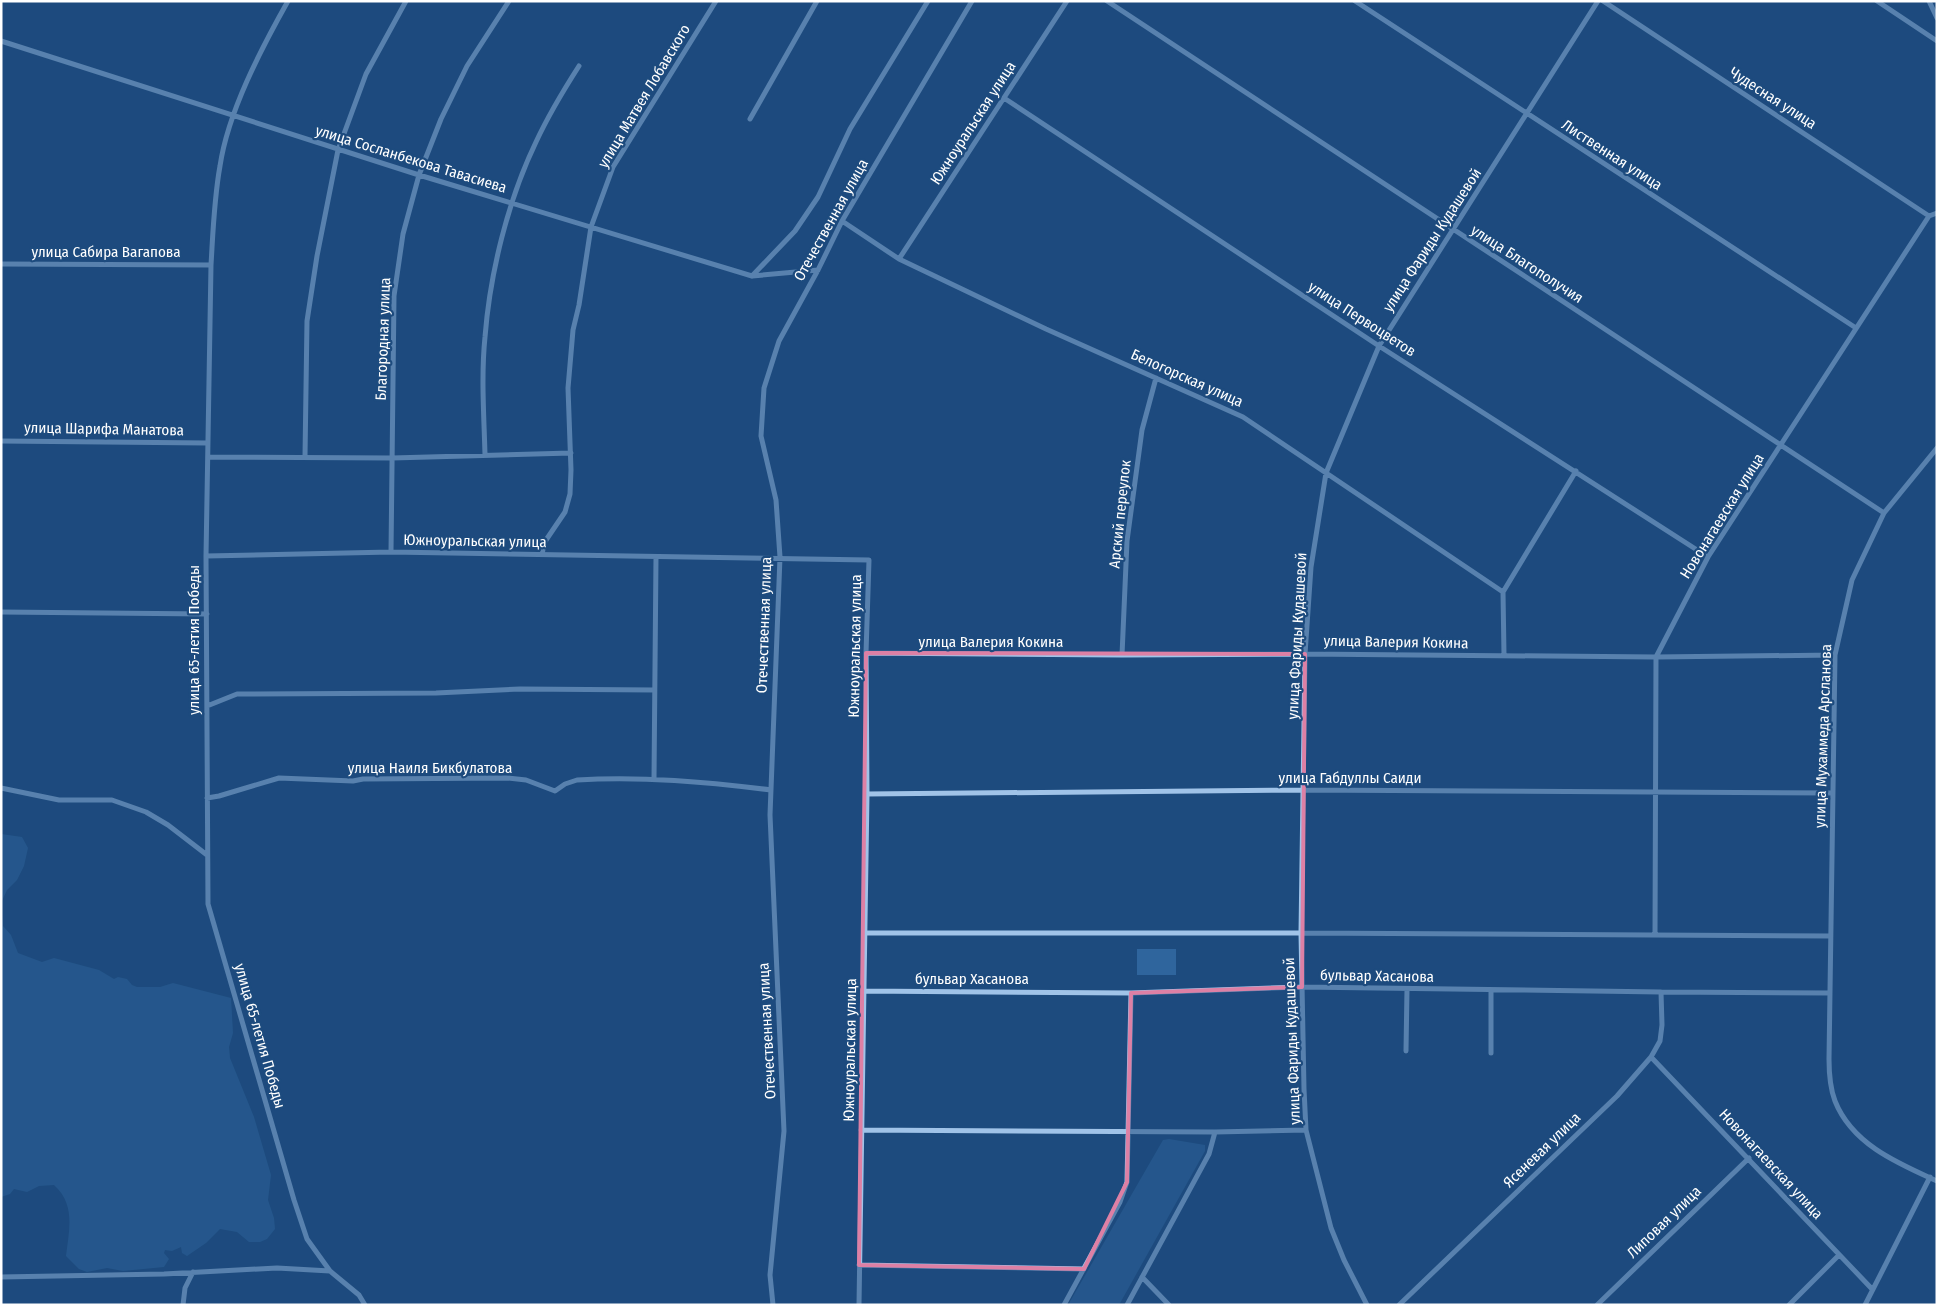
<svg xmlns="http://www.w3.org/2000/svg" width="1938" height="1306" font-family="'Fira Sans Condensed',sans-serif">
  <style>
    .green { fill: #2f659d }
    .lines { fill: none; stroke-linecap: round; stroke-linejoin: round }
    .street { stroke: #a0c3e8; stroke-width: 5 }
    .marked { fill: none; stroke: #dd80a5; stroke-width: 4; stroke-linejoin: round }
    .labels { text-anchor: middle; stroke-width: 4.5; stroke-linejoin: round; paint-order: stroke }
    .street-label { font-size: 15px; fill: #fff; stroke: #1d4b7e }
  </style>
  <rect width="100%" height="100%" fill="#1d4b7e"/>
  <path class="green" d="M 1,834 L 22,837 L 28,848 L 24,866 L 17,880 L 7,890 L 1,903 L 3,926 L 11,935 L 18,953 L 42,962 L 54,958 L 99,970 L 114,979 L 118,977 L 127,979 L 132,985 L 137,987 L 160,987 L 173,983 L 231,998 L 233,1033 L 229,1047 L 230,1058 L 254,1117 L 271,1175 L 268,1200 L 274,1218 L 275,1229 L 267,1239 L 260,1242 L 249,1242 L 237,1232 L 220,1229 L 206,1243 L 187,1256 L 182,1253 L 181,1247 L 172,1251 L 165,1250 L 164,1253 L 169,1259 L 164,1267 L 123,1271 L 107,1268 L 87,1272 L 79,1269 L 66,1256 C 69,1230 76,1205 54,1185 L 39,1186 L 27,1192 L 14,1189 L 10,1194 L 1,1197 Z
    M 1137,949 L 1176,949 L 1176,975 L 1137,975 Z
    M 1169,1139 L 1205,1145 L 1205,1151 L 1119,1305 L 1068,1305 L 1163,1140 Z"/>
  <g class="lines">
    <path class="street" d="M 288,1 C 261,49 228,112 220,166 C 214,199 213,232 211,265 L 206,556 L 208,904 L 294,1200 L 307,1239 L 330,1271
      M 1107,1 L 1884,513
      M 1355,1 L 1856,328
      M 1603,1 L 1929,216
      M 1877,1 L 1937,41
      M 1929,1 L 1937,18
      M 1,41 L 419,175 L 752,276 L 818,270
      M 1004,98 L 1379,346 L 1708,557
      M 750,119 L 817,1
      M 842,221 L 899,259 L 1046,329 L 1243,417 L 1503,592
      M 899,259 L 1067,1
      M 1,264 L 211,265
      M 752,276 L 795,231 L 818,197 L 850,129 L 928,1
      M 1,441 L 207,443
      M 1937,448 L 1884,513 L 1852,580 L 1835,655 L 1829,1059 C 1829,1073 1830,1088 1835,1101 C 1852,1144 1897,1163 1937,1181
      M 485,455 C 484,416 481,376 485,337 C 490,273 508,200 536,142 C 548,116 563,91 579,66
      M 305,456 L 307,321 L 317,256 L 338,150 L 366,74 L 406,1
      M 208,457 L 392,458 L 571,453
      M 391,552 L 394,296 L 403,234 L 419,175 L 441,119 L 467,66 L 509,1
      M 542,555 L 544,543 L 565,512 L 570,494 L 571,470 L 568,388 L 573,330 L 579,305 L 591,227 L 613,167 L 716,1
      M 206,556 L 391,552 L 869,560 L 866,653 L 867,794 L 859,1305
      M 1,612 L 207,614
      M 866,653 L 1122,655 L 1305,654 L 1656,657 L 1835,655
      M 1122,655 L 1127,541 L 1142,430 L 1156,378
      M 1504,655 L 1503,592 L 1576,471
      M 207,706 L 237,694 L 436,693 L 520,689 L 655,690
      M 654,779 L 656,557
      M 1,788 L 59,800 L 112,800 L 146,812 L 168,825 L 207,855
      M 867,794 L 1303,790 L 1833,793
      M 207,798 L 219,796 L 279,778 L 353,781 L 363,779 L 507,778 L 526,780 L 555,791 L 565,784 L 577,780 C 642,776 707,782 771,790
      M 865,933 L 1301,933 L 1831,936
      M 1655,935 L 1656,657 L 1708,557 L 1929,216 L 1937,213
      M 863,991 L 1131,993 L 1302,987 L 1661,992 L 1830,993
      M 1406,1051 L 1407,989
      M 1491,1053 L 1491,990
      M 1651,1057 L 1872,1289
      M 861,1130 L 1215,1132 L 1306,1130
      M 859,1265 L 1084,1269
      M 1,1277 L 164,1274 L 277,1268 L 330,1271 L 359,1295 L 365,1305
      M 1142,1277 L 1169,1305
      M 183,1305 L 185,1288 L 193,1272
      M 773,1305 L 770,1275 L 784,1131 L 770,815 L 780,557 L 776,500 L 761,436 L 764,388 L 779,341 L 818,270 L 842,221 L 972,1
      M 1064,1305 L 1120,1202 L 1127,1182 L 1131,993
      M 1127,1305 L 1209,1154 L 1215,1132
      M 1367,1305 L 1344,1260 L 1331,1228 L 1306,1130 L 1304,1089 L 1301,933 L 1305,654 L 1311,567 L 1326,473 L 1379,346 L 1598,1
      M 1399,1305 L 1617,1096 L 1651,1057 L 1660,1041 L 1662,1025 L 1661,992
      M 1597,1305 L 1749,1158
      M 1789,1305 L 1839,1255
      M 1865,1305 L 1930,1177"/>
  </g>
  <path d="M0 0H1938V1306H0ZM 866,653 L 1305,654 L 1302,987 L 1131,993 L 1127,1182 L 1084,1269 L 859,1265 Z" fill="#1d4b7e" fill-opacity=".55" fill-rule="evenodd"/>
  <path class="marked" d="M 866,653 L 1305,654 L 1302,987 L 1131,993 L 1127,1182 L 1084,1269 L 859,1265 Z"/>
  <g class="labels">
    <g class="street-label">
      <text transform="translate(644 96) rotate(-59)" y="5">улица Матвея Лобавского</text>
      <text transform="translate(1773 98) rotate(33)" y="5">Чудесная улица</text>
      <text transform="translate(973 123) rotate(-57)" y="5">Южноуральская улица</text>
      <text transform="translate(1612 155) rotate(33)" y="5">Лиственная улица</text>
      <text transform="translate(411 159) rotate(17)" y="5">улица Сосланбекова Тавасиева</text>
      <text transform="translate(831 220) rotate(-61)" y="5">Отечественная улица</text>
      <text transform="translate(1432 240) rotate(-57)" y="5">улица Фариды Кудашевой</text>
      <text x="106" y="257">улица Сабира Вагапова</text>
      <text transform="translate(1527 264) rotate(33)" y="5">улица Благополучия</text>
      <text transform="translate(1362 319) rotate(33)" y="5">улица Первоцветов</text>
      <text transform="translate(383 339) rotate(-88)" y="5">Благородная улица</text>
      <text transform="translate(1187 378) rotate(24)" y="5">Белогорская улица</text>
      <text transform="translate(104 429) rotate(1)" y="5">улица Шарифа Манатова</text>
      <text transform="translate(1120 514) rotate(-84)" y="5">Арский переулок</text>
      <text transform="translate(1722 516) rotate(-58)" y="5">Новонагаевская улица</text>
      <text transform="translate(475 541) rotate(1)" y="5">Южноуральская улица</text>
      <text transform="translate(764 625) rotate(-88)" y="5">Отечественная улица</text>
      <text transform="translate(1297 636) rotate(-87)" y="5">улица Фариды Кудашевой</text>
      <text transform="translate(194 640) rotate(-90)" y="5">улица 65-летия Победы</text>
      <text x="991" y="647">улица Валерия Кокина</text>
      <text transform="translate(1396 642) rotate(1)" y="5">улица Валерия Кокина</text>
      <text transform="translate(855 646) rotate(-89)" y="5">Южноуральская улица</text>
      <text transform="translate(1823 736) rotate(-88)" y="5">улица Мухаммеда Арсланова</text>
      <text x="430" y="773">улица Наиля Бикбулатова</text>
      <text x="1350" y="783">улица Габдуллы Саиди</text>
      <text transform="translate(1377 976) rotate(1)" y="5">бульвар Хасанова</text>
      <text x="972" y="984">бульвар Хасанова</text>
      <text transform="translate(767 1031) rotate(-93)" y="5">Отечественная улица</text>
      <text transform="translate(260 1036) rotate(74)" y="5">улица 65-летия Победы</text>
      <text transform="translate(1292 1041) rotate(-92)" y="5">улица Фариды Кудашевой</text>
      <text transform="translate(850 1050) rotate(-89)" y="5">Южноуральская улица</text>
      <text transform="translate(1542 1150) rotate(-44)" y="5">Ясеневая улица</text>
      <text transform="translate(1771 1164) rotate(47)" y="5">Новонагаевская улица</text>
      <text transform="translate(1664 1222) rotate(-44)" y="5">Липовая улица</text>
    </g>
  </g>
  <rect width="1938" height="1306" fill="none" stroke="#ffffff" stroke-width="5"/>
</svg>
